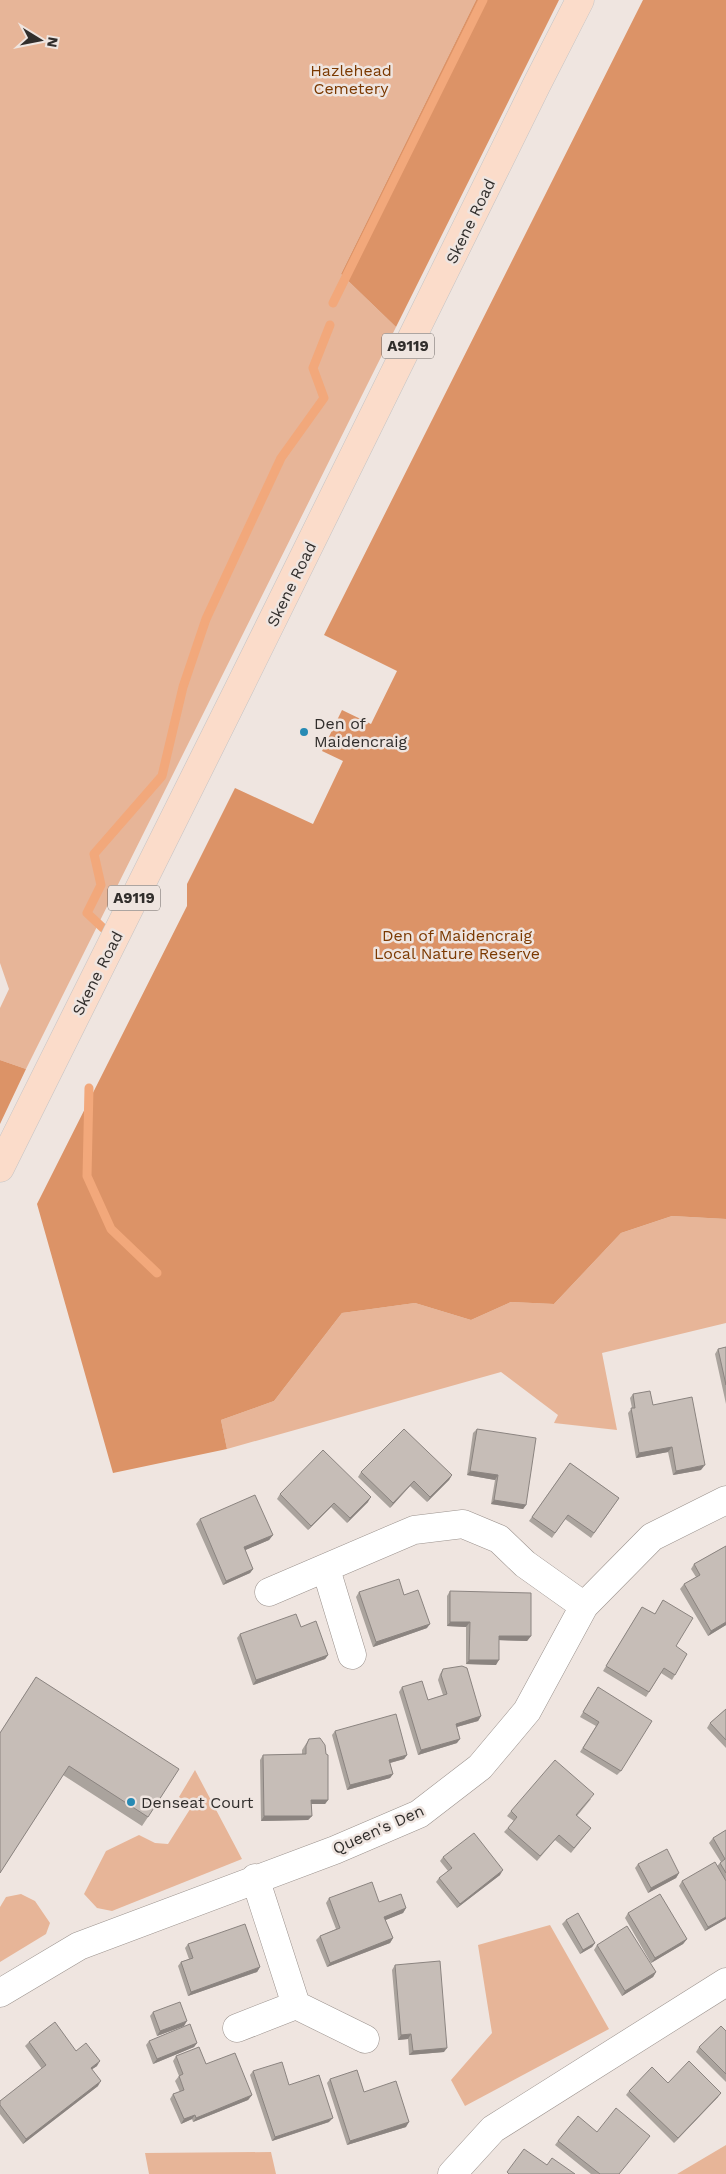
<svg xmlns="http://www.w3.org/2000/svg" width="726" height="2174" font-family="'Work Sans',sans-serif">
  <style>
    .green { fill: #e7b598 }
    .forest { fill: #dc9367 }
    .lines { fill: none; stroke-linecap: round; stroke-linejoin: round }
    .stream { stroke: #f2a87b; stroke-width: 9 }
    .minor-casing { stroke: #9b928d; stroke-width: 29 }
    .primary-casing { stroke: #c5c4c4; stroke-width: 29 }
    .minor { stroke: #fff; stroke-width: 28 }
    .primary { stroke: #fbdcca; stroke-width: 28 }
    .wall { fill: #aaa39d }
    .shaded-wall { fill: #8b8480 }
    .building { fill: #c6bdb7; stroke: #8b8480 }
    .poi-dot { fill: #278ab4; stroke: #efe5e0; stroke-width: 2 }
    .labels { text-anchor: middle; stroke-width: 5; stroke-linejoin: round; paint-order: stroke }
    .shield { fill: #efe5e0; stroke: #6a6562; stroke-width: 1 }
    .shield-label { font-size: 15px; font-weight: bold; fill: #312e2c }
    .park-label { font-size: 16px; fill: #7b3901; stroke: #efe5e0 }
    .street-label { font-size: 16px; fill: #312e2c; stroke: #efe5e0 }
    .poi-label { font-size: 16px; fill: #312e2c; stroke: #efe5e0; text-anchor: start }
  </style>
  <rect width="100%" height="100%" fill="#efe5e0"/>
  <path class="green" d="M 0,0 L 476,0 L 341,274 L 396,327 L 26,1069 L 0,1060 L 0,1008 L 9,989 L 0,963 Z
    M 672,1216 L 726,1219 L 726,1323 L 602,1353 L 617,1430 L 554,1423 L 558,1415 L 501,1372 L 227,1449 L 221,1420 L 274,1401 L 342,1313 L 415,1303 L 471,1320 L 511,1302 L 554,1304 L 621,1233 Z
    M 195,1770 L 242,1859 L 112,1911 L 97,1908 L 84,1894 L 106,1851 L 139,1835 L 155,1843 L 168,1844 L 192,1806 L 179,1797 Z
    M 21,1894 L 35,1901 L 50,1923 L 46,1934 L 0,1962 L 0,1907 L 6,1897 Z
    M 550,1925 L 609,2029 L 465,2106 L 451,2080 L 492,2033 L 478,1945 Z
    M 726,2145 L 726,2174 L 677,2174 Z
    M 271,2152 L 276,2174 L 149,2174 L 145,2153 Z"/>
  <path class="forest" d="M 476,0 L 559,0 L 396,327 L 341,274 Z
    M 643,0 L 726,0 L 726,1219 L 672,1216 L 621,1233 L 554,1304 L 511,1302 L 471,1320 L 415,1303 L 342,1313 L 274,1401 L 221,1420 L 227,1449 L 113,1473 L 37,1204 L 187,906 L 187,884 L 235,788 L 313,824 L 343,761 L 322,751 L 342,710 L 371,724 L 397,671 L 324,635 Z
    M 0,1060 L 26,1069 L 0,1124 Z"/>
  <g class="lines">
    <path class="stream" d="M 333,303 L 483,0
      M 103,928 L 87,913 L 101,885 L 94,854 L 162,776 L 183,687 L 206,619 L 281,458 L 324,398 L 313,368 L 330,325
      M 89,1088 L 87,1176 L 111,1229 L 157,1273"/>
    <g class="minor-casing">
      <path id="minor" d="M 326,1569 L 352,1655
        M 269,1592 L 414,1530 L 463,1524 L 499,1539 L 525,1564 L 584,1606
        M 255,1878 L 296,2005 L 365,2039
        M 0,1993 L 79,1946 L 335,1850 L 419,1814 L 480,1767 L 527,1711 L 584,1606 L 652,1537 L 726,1500
        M 237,2028 L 296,2005
        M 452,2174 L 493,2129 L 726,1982"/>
    </g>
    <g class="primary-casing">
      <path id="primary" d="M 0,1168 L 238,690 L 537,84 L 580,0"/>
    </g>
    <use href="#minor" class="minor"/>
    <use href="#primary" class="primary"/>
  </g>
  <path class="wall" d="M 726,1347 L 726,1404 L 715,1354 L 718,1349 Z
    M 633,1394 L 653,1405 L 701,1470 L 673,1475 L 668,1452 L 636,1458 L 628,1413 L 632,1408 L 630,1398 Z
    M 477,1429 L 526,1505 L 523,1509 L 491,1504 L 495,1480 L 467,1475 L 473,1433 Z
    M 570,1463 L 619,1498 L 591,1538 L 565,1519 L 552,1538 L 529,1521 Z
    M 361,1472 L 452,1475 L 449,1480 L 427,1502 L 410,1486 L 390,1508 L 358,1477 Z
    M 280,1494 L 368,1502 L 347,1523 L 331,1507 L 308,1530 L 277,1499 Z
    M 200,1519 L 273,1535 L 269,1540 L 245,1550 L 253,1569 L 250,1573 L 223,1585 L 196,1524 Z
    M 726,1546 L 726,1625 L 708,1636 L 680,1589 L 684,1584 L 696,1577 L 691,1569 L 694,1564 Z
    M 450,1591 L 531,1636 L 527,1641 L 499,1640 L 496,1665 L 466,1664 L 466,1627 L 447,1626 L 447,1596 Z
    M 359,1592 L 404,1595 L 427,1628 L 373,1647 L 356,1597 Z
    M 663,1600 L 676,1646 L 675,1675 L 672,1680 L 661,1673 L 646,1697 L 603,1671 L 642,1607 L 655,1614 Z
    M 301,1627 L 328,1655 L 325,1659 L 253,1685 L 237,1638 L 240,1634 Z
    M 443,1669 L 481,1716 L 478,1721 L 457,1727 L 457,1743 L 418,1755 L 399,1692 L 402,1687 L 428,1700 L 443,1695 L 438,1680 L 440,1674 Z
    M 36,1677 L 148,1817 L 142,1826 L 63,1775 L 0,1873 L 0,1733 Z
    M 595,1692 L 621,1771 L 617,1775 L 580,1752 L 596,1726 L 580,1717 Z
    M 726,1709 L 726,1748 L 707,1728 L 710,1723 Z
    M 335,1731 L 407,1755 L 404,1759 L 390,1763 L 393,1774 L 390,1778 L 347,1790 L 332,1735 Z
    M 309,1739 L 328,1800 L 325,1804 L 311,1804 L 312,1816 L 308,1820 L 261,1821 L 260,1760 L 263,1755 L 302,1754 L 302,1750 Z
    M 591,1799 L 577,1816 L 591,1828 L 571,1853 L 555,1840 L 537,1861 L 504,1832 L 514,1821 L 507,1816 L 511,1811 Z
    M 726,1830 L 726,1919 L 705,1931 L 679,1886 L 682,1881 L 717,1866 L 721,1862 L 709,1843 L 713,1838 Z
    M 443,1857 L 500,1875 L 457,1908 L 436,1882 L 439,1878 L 448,1871 L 440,1861 Z
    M 638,1864 L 679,1873 L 676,1878 L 648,1893 L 635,1868 Z
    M 329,1898 L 379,1902 L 406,1908 L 403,1913 L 385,1920 L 393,1938 L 390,1943 L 327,1967 L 316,1940 L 320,1936 L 336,1929 L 326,1903 Z
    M 628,1913 L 687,1939 L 683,1944 L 651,1963 L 625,1918 Z
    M 566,1920 L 595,1943 L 592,1947 L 580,1954 L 562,1924 Z
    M 188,1944 L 260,1967 L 257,1972 L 188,1996 L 178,1966 L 181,1962 L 189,1959 L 185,1948 Z
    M 597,1945 L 656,1972 L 653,1977 L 622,1996 L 594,1950 Z
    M 395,1965 L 444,2052 L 409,2055 L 408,2039 L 398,2040 L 392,1970 Z
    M 153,2012 L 184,2026 L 157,2036 L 150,2016 Z
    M 726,2031 L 726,2082 L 696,2052 L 699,2047 Z
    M 149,2041 L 197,2043 L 194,2047 L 153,2064 L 146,2045 Z
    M 29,2042 L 76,2051 L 97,2066 L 92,2069 L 98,2086 L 23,2144 L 0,2114 L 0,2101 L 42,2069 L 25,2046 Z
    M 176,2056 L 206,2064 L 252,2095 L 248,2100 L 193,2122 L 192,2119 L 181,2124 L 170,2099 L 173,2094 L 180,2092 L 175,2081 L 179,2076 L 173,2061 Z
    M 253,2071 L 289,2085 L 329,2122 L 272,2141 L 250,2075 Z
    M 330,2079 L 364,2092 L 406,2127 L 347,2145 L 327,2083 Z
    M 629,2091 L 718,2097 L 674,2143 L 626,2095 Z
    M 558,2141 L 620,2174 L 591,2174 L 555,2145 Z"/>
  <path class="shaded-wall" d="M 672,1447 L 668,1452 L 636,1458 L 639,1453 Z
    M 705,1465 L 701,1470 L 673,1475 L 676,1471 Z
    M 470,1471 L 498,1475 L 495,1480 L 467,1475 Z
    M 452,1475 L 449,1480 L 427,1502 L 430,1497 Z
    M 414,1481 L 410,1486 L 390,1508 L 393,1503 Z
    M 371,1497 L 368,1502 L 347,1523 L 350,1518 Z
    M 494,1500 L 526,1505 L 523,1509 L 491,1504 Z
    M 334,1503 L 331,1507 L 308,1530 L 311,1526 Z
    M 273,1535 L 269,1540 L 241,1552 L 244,1547 Z
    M 253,1569 L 250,1573 L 223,1585 L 226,1581 Z
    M 450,1622 L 470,1622 L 466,1627 L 447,1626 Z
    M 726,1622 L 726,1625 L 708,1636 L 711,1631 Z
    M 430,1624 L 427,1628 L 373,1647 L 376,1642 Z
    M 499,1636 L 531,1636 L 527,1641 L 496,1640 Z
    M 328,1655 L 325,1659 L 253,1685 L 256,1680 Z
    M 469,1660 L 499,1660 L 496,1665 L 466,1664 Z
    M 481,1716 L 478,1721 L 453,1728 L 456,1724 Z
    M 460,1739 L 457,1743 L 418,1755 L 421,1750 Z
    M 407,1755 L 404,1759 L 386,1764 L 389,1760 Z
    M 393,1774 L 390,1778 L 347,1790 L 350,1785 Z
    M 311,1800 L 328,1800 L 325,1804 L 308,1804 Z
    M 264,1816 L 312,1816 L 308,1820 L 261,1821 Z
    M 503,1870 L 500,1875 L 457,1908 L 460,1904 Z
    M 679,1873 L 676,1878 L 648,1893 L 651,1888 Z
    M 406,1908 L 403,1913 L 381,1922 L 384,1917 Z
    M 726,1917 L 726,1919 L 705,1931 L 708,1927 Z
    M 393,1938 L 390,1943 L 327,1967 L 330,1963 Z
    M 687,1939 L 683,1944 L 651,1963 L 655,1958 Z
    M 595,1943 L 592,1947 L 580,1954 L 583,1950 Z
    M 260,1967 L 257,1972 L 188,1996 L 191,1992 Z
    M 656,1972 L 653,1977 L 622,1996 L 625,1991 Z
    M 187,2021 L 184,2026 L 157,2036 L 160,2031 Z
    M 411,2034 L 408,2039 L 398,2040 L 401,2035 Z
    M 197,2043 L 194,2047 L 153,2064 L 157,2059 Z
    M 447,2048 L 444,2052 L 409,2055 L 413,2051 Z
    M 100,2061 L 97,2066 L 88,2072 L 91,2068 Z
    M 101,2081 L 98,2086 L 23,2144 L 26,2139 Z
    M 721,2093 L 718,2097 L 674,2143 L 678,2138 Z
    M 252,2095 L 248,2100 L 193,2122 L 196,2118 Z
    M 195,2115 L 192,2119 L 181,2124 L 184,2119 Z
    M 333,2118 L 329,2122 L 272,2141 L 275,2137 Z
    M 409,2122 L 406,2127 L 347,2145 L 350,2141 Z"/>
  <path class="building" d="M 726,1347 L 726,1385 L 718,1349 Z
    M 650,1391 L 653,1405 L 692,1397 L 705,1465 L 676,1471 L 672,1447 L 639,1453 L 631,1408 L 635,1408 L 633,1394 Z
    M 404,1429 L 452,1475 L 430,1497 L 414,1481 L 393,1503 L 361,1472 Z
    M 477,1429 L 536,1438 L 526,1505 L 494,1500 L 498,1475 L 470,1471 Z
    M 323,1450 L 371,1497 L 350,1518 L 334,1503 L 311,1526 L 280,1494 Z
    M 570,1463 L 619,1498 L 594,1533 L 568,1515 L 555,1533 L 532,1517 Z
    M 255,1495 L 273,1535 L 244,1547 L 253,1569 L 226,1581 L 200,1519 Z
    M 726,1546 L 726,1622 L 711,1631 L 684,1584 L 700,1575 L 694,1564 Z
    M 399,1579 L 404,1595 L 418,1590 L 430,1624 L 376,1642 L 359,1592 Z
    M 450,1591 L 531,1593 L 531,1636 L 499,1636 L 499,1660 L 469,1660 L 470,1622 L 450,1622 Z
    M 663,1600 L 693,1618 L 676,1646 L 687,1654 L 675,1675 L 664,1668 L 649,1692 L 606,1666 L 642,1607 L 655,1614 Z
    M 296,1614 L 301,1627 L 316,1621 L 328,1655 L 256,1680 L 240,1634 Z
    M 462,1666 L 467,1668 L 481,1716 L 456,1724 L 460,1739 L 421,1750 L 402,1687 L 422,1681 L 428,1700 L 447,1694 L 441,1675 L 443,1669 Z
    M 36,1677 L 179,1769 L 148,1817 L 69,1766 L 0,1873 L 0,1733 Z
    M 598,1687 L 652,1721 L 621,1771 L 583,1748 L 599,1722 L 583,1712 Z
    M 726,1709 L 726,1740 L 710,1723 Z
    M 396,1714 L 407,1755 L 389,1760 L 393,1774 L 350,1785 L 335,1731 Z
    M 320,1738 L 325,1745 L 326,1754 L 328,1755 L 328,1800 L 311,1800 L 312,1816 L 264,1816 L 263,1755 L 306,1754 L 306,1746 L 309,1739 Z
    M 555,1760 L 594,1794 L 576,1815 L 591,1828 L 574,1848 L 559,1835 L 540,1856 L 508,1828 L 517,1817 L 511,1811 Z
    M 726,1830 L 726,1873 L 720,1863 L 725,1859 L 713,1838 Z
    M 474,1833 L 503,1870 L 460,1904 L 439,1878 L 452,1868 L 443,1857 Z
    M 667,1849 L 679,1873 L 651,1888 L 638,1864 Z
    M 715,1862 L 726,1881 L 726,1917 L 708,1927 L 682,1881 Z
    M 372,1882 L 379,1902 L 401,1894 L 406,1908 L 384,1917 L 393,1938 L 330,1963 L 320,1936 L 340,1928 L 329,1898 Z
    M 660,1894 L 687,1939 L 655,1958 L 628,1913 Z
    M 578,1913 L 595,1943 L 583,1950 L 566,1920 Z
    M 245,1924 L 260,1967 L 191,1992 L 181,1962 L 193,1958 L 188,1944 Z
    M 627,1926 L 656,1972 L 625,1991 L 597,1945 Z
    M 440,1961 L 447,2048 L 413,2051 L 411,2034 L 401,2035 L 395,1965 Z
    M 180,2002 L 187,2021 L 160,2031 L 153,2012 Z
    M 55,2022 L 76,2051 L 86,2043 L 100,2061 L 91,2068 L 101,2081 L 26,2139 L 0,2105 L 0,2101 L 46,2065 L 29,2042 Z
    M 190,2024 L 197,2043 L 157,2059 L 149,2041 Z
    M 721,2026 L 726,2031 L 726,2074 L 699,2047 Z
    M 199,2047 L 206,2064 L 235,2053 L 252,2095 L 196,2118 L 195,2115 L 184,2119 L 173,2094 L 184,2090 L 179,2076 L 183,2074 L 176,2056 Z
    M 689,2061 L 721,2093 L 678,2138 L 629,2091 L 652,2067 L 668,2083 Z
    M 282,2062 L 289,2085 L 319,2075 L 333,2118 L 275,2137 L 253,2071 Z
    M 357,2070 L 364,2092 L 396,2081 L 409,2122 L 350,2141 L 330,2079 Z
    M 616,2108 L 650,2136 L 619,2174 L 600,2174 L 558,2141 L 578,2116 L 597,2132 Z
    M 524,2149 L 547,2165 L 552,2158 L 575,2174 L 509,2174 L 507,2172 Z"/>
  <g class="poi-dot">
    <circle cx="304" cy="732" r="5"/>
    <circle cx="131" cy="1802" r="5"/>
  </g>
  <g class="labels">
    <g class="shield">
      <rect x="382" y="333.5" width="52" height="25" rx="4"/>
      <rect x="108" y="885.5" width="52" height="25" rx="4"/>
    </g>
    <g class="shield-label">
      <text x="408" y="351">A9119</text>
      <text x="134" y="903">A9119</text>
    </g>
    <g class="park-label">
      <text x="351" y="76">Hazlehead<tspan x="351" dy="18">Cemetery</tspan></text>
      <text x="457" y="941">Den of Maidencraig<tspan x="457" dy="18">Local Nature Reserve</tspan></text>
    </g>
    <g class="street-label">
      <text transform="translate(470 221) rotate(-64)" y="6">Skene Road</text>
      <text transform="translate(291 584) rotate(-64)" y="6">Skene Road</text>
      <text transform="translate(97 973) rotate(-63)" y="6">Skene Road</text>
      <text transform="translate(378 1829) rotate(-24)" y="6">Queen's Den</text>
    </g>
    <g class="poi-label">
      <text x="314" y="729">Den of<tspan x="314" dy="18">Maidencraig</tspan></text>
      <text x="141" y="1808">Denseat Court</text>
    </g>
  </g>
  <g transform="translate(40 40) rotate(100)" stroke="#efe5e0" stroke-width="4" paint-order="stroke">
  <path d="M0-4L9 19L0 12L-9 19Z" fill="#312e2c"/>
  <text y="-8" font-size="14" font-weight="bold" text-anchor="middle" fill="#312e2c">N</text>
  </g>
</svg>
